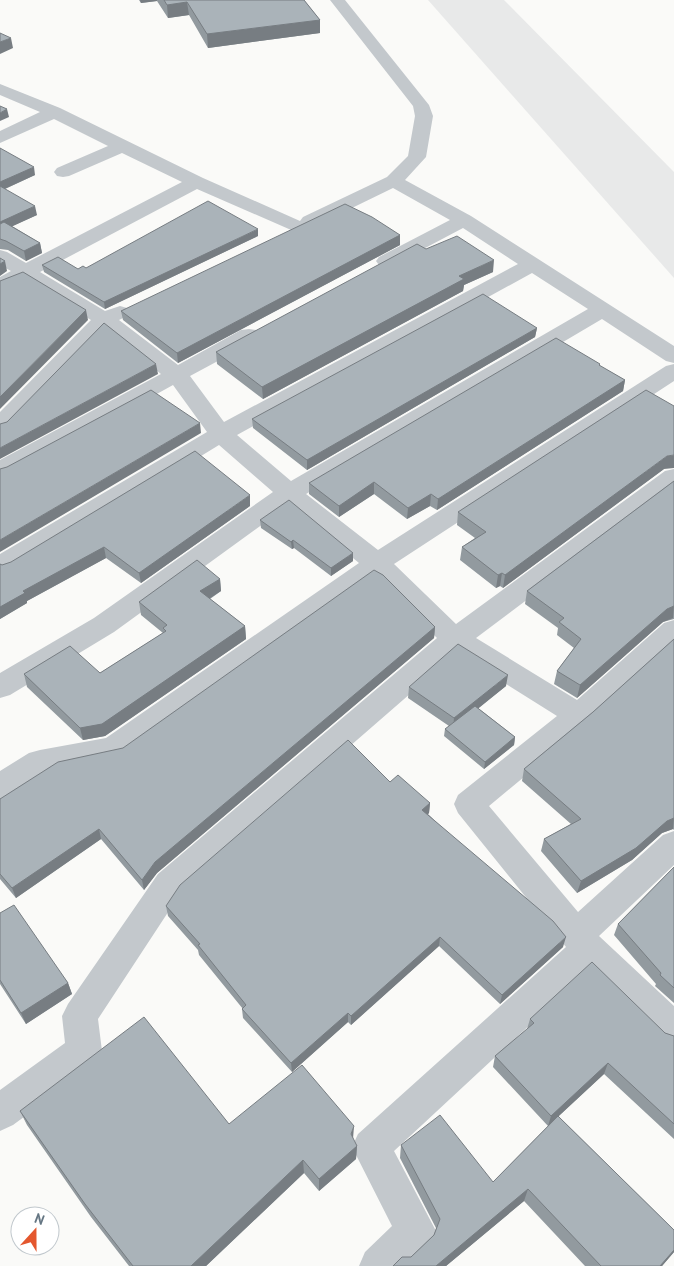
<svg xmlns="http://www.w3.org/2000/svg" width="674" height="1266" font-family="'PT Sans',sans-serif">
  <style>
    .built { fill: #e8e9e9 }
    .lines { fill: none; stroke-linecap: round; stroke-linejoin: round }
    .minor { fill: #c3c8cc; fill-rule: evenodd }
    .wall { fill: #929a9f }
    .shaded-wall { fill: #777d82 }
    .building { fill: #aab3b9; stroke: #777d82 }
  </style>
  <rect width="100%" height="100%" fill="#fafaf8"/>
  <path class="built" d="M 428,0 L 504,0 L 674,172 L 674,278 Z"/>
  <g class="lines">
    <path class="minor" d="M 330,0 L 345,0 L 429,105 L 433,116 L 426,157 L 405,180 L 471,216 L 674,346 L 674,363 L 666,361 L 602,319 L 306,494 L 378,550 L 666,366 L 674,364 L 674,381 L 394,564 L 456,624 L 665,471 L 674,469 L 674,489 L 476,638 L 577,700 L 664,623 L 674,620 L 674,646 L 589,723 L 489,806 L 578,912 L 663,835 L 674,831 L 674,865 L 599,936 L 674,1006 L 674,1047 L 661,1042 L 588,971 L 394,1151 L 436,1231 L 430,1245 L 408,1266 L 359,1266 L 365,1252 L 392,1226 L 352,1147 L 358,1134 L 566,947 L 458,813 L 454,804 L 458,795 L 557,716 L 457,653 L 180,894 L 98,1019 L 102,1051 L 97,1063 L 13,1125 L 0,1131 L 0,1090 L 65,1043 L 62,1016 L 68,1004 L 158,874 L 437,638 L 376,577 L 124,757 L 47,773 L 11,796 L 0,800 L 0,771 L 29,753 L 40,750 L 106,738 L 359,563 L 289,505 L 114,632 L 10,695 L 0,698 L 0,673 L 94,618 L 273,492 L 219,445 L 13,571 L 4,573 L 0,572 L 0,554 L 207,432 L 173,385 L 9,476 L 0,478 L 0,460 L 161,374 L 105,330 L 8,430 L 0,432 L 0,412 L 91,320 L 25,280 L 0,291 L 0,277 L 11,271 L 0,265 L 0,250 L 7,252 L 26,263 L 182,182 L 122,153 L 69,176 L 63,177 L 57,176 L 54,172 L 57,168 L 108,146 L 54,119 L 0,143 L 0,131 L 40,112 L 0,95 L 0,84 L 60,108 L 203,178 L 300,221 L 303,217 L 387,177 L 408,156 L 415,116 L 413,106 ZM 393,188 L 450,220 L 379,257 L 376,261 L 379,265 L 386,267 L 393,265 L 463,228 L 518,264 L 224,422 L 190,376 L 257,340 L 260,335 L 257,330 L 249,329 L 241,330 L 178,365 L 119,320 L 127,316 L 131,312 L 127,308 L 120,306 L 105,311 L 40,272 L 197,189 L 298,233 L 305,231 L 307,226 L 317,225 ZM 532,273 L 588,309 L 291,481 L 237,435 Z"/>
  </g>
  <path class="wall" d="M 139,0 L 304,0 L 320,20 L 320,33 L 208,48 L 189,15 L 168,18 L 157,1 L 141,3 Z
    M 0,148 L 35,175 L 5,189 L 37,215 L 12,226 L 40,243 L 42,253 L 26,261 L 8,250 L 0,249 Z
    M 400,235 L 400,245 L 178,363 L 123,320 L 121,311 Z
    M 258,236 L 105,309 L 44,272 L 42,265 L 78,269 L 86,268 Z
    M 426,249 L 493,272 L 464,285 L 463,291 L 263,399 L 217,364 L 216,352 Z
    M 537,328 L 535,337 L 307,470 L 253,428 L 252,419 Z
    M 600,364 L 600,366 L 625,380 L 623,391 L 437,510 L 430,506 L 407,519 L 374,494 L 339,517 L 309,494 L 309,483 Z
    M 664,469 L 503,588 L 500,586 L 496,588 L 460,560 L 462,547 L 475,538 L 457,525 L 458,512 Z
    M 674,481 L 674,619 L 663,622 L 577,698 L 554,684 L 557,671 L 574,648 L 557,635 L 558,628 L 525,604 L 527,591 Z
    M 250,506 L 141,583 L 106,558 L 27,601 L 27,603 L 0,619 L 0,564 L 2,565 Z
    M 260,520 L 353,561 L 331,576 L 294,548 L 292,549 L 261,528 Z
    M 220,579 L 221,591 L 210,599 L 245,626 L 246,639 L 105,736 L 83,740 L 27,687 L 24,674 L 100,673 L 163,633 L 141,615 L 139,602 Z
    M 435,627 L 434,638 L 157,873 L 144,890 L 101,839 L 16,898 L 0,879 L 0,799 L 123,748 Z
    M 674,639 L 674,830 L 673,829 L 662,833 L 632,860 L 577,893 L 541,851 L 544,839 L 571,824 L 522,781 L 524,769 L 593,712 Z
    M 506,686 L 478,708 L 515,737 L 514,745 L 484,769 L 444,736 L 445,729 L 449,726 L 408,698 L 409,687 Z
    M 390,782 L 430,803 L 429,813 L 428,814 L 563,947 L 500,1004 L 439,946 L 351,1025 L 348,1022 L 292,1072 L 243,1018 L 242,1009 L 243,1009 L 199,955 L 198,950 L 168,916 L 166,906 Z
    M 674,867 L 674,1003 L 655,986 L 656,984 L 614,935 L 618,924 Z
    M 0,913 L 68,983 L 72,994 L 26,1024 L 0,984 Z
    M 530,1019 L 665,1033 L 674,1036 L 674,1139 L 604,1074 L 548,1126 L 493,1067 L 495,1056 L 527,1029 Z
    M 20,1111 L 229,1124 L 353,1140 L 357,1146 L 356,1159 L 319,1191 L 304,1173 L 206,1266 L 129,1266 L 91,1217 L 27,1125 Z
    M 558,1116 L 674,1230 L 674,1252 L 662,1266 L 585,1266 L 524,1201 L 446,1266 L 393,1266 L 411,1257 L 434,1235 L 436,1228 L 400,1158 L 401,1145 L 493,1182 Z"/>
  <path class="shaded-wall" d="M 140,0 L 157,0 L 157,1 L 141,3 Z
    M 187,2 L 189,15 L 168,18 L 167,5 Z
    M 320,20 L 320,33 L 208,48 L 207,34 Z
    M 11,38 L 13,48 L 0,54 L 0,42 Z
    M 7,109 L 9,117 L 0,121 L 0,113 Z
    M 34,167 L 35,175 L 0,191 L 0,182 Z
    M 35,206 L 37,215 L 0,232 L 0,222 Z
    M 258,229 L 258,236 L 105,309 L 104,302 Z
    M 400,235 L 400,245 L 178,363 L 177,353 Z
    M 40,243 L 42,253 L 26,261 L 24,251 Z
    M 494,260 L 493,272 L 464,285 L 463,291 L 263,399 L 262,387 L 459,276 Z
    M 5,261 L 7,271 L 0,276 L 0,264 Z
    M 86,310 L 88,320 L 0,409 L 0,397 Z
    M 537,328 L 535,337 L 307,470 L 307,460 Z
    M 156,364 L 158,374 L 0,459 L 0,448 Z
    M 625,380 L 623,391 L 437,510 L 438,499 Z
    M 200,423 L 201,433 L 0,552 L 0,540 Z
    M 674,455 L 674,468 L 664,469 L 503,588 L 505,575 L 667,456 Z
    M 374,482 L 374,494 L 339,517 L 339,506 Z
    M 431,494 L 430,506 L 407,519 L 408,508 Z
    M 250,495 L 250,506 L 141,583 L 139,573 Z
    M 293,540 L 294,548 L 292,549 L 291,542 Z
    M 104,547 L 106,558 L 27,601 L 27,603 L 0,619 L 0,607 L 23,591 Z
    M 353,553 L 353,561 L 331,576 L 331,568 Z
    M 502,573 L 500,586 L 496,588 L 498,575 Z
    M 220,579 L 221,591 L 201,604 L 200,591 Z
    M 674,606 L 673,618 L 663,622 L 577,698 L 580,685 L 667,609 Z
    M 245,626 L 246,639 L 105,736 L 83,740 L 80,728 Z
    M 435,627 L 434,638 L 157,873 L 144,890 L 142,880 L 155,862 Z
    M 508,675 L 506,686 L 453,729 L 454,718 Z
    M 515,737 L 514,745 L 484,769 L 485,762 Z
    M 430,803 L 429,813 L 421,820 L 422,810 Z
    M 674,818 L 673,829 L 662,833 L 632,860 L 577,893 L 581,881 L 667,821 Z
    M 99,829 L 101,839 L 16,898 L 12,888 Z
    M 440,937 L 439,946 L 351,1025 L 351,1016 Z
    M 566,937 L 563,947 L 500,1004 L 502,995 Z
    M 68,983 L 72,994 L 26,1024 L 21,1013 Z
    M 348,1013 L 348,1022 L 292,1072 L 291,1063 Z
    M 608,1063 L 604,1074 L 548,1126 L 551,1116 Z
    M 354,1126 L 353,1139 L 351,1134 Z
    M 357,1146 L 356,1159 L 319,1191 L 319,1179 Z
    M 303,1160 L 304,1173 L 206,1266 L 191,1266 Z
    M 528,1189 L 524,1201 L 446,1266 L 436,1266 Z
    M 674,1250 L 674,1252 L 662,1266 L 660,1266 Z"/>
  <path class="building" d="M 164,0 L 304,0 L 320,20 L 207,34 L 187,2 L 167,5 Z
    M 0,33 L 11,38 L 0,42 Z
    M 0,106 L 7,109 L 0,113 Z
    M 0,148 L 34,167 L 0,182 Z
    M 0,186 L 35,206 L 0,222 Z
    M 208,201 L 258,229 L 104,302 L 42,265 L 58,257 L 78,269 L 83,266 L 86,268 Z
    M 345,204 L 372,217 L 400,235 L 177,353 L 121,311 Z
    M 4,222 L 40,243 L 24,251 L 6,241 L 0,239 L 0,224 Z
    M 457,236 L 494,260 L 459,276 L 464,279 L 262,387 L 216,352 L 417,244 L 426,249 Z
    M 0,258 L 5,261 L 0,264 Z
    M 23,272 L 86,310 L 0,397 L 0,281 Z
    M 483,294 L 537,328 L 307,460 L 252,419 Z
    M 104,323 L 156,364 L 0,448 L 0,424 L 7,422 Z
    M 556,338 L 600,364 L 599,365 L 625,380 L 438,499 L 431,494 L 408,508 L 374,482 L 339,506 L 309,483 Z
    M 151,390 L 200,423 L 0,540 L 0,469 L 7,467 Z
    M 646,390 L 674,406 L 674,455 L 667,456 L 505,575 L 502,573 L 498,575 L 462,547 L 486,532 L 458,512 Z
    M 195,451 L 250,495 L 139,573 L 104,547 L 23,591 L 25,593 L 0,607 L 0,564 L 2,565 L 11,562 Z
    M 674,481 L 674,606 L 667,609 L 580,685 L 557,671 L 581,639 L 559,622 L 564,618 L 527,591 Z
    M 289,500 L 353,553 L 331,568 L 293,540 L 291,542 L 260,520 Z
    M 197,560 L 220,579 L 200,591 L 245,626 L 102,724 L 80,728 L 24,674 L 70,646 L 100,673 L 166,631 L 163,628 L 167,625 L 139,602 Z
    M 374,570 L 383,575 L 435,627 L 155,862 L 142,880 L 99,829 L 12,888 L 0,874 L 0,799 L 58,762 L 123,748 Z
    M 674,639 L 674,818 L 667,821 L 636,848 L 581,881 L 544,839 L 581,819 L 524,769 L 593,712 Z
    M 458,644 L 508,675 L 454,718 L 409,687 Z
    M 475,706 L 515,737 L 485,762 L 445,729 Z
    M 348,740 L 390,782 L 398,775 L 430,803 L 422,810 L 553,921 L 566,937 L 502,995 L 440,937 L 351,1016 L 348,1013 L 291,1063 L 242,1009 L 246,1005 L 198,945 L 200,944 L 166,906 L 180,885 Z
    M 674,867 L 674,988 L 660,975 L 661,973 L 618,924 Z
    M 14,905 L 68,983 L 21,1013 L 0,980 L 0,913 Z
    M 592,962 L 665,1033 L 674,1036 L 674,1124 L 608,1063 L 551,1116 L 495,1056 L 534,1023 L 530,1019 Z
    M 144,1017 L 229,1124 L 302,1065 L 354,1126 L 351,1134 L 357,1146 L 319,1179 L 303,1160 L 191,1266 L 133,1266 L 85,1204 L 20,1111 Z
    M 440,1115 L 493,1182 L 558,1116 L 674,1230 L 674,1250 L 660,1266 L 601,1266 L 528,1189 L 436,1266 L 393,1266 L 402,1257 L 411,1257 L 434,1235 L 440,1219 L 401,1145 Z"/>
  <g transform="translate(35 1231) rotate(21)"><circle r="24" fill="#ffffff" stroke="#c1c8cd"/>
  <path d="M0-4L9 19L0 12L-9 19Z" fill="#e4572e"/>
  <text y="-8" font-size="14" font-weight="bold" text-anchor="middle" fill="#657683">N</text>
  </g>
</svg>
